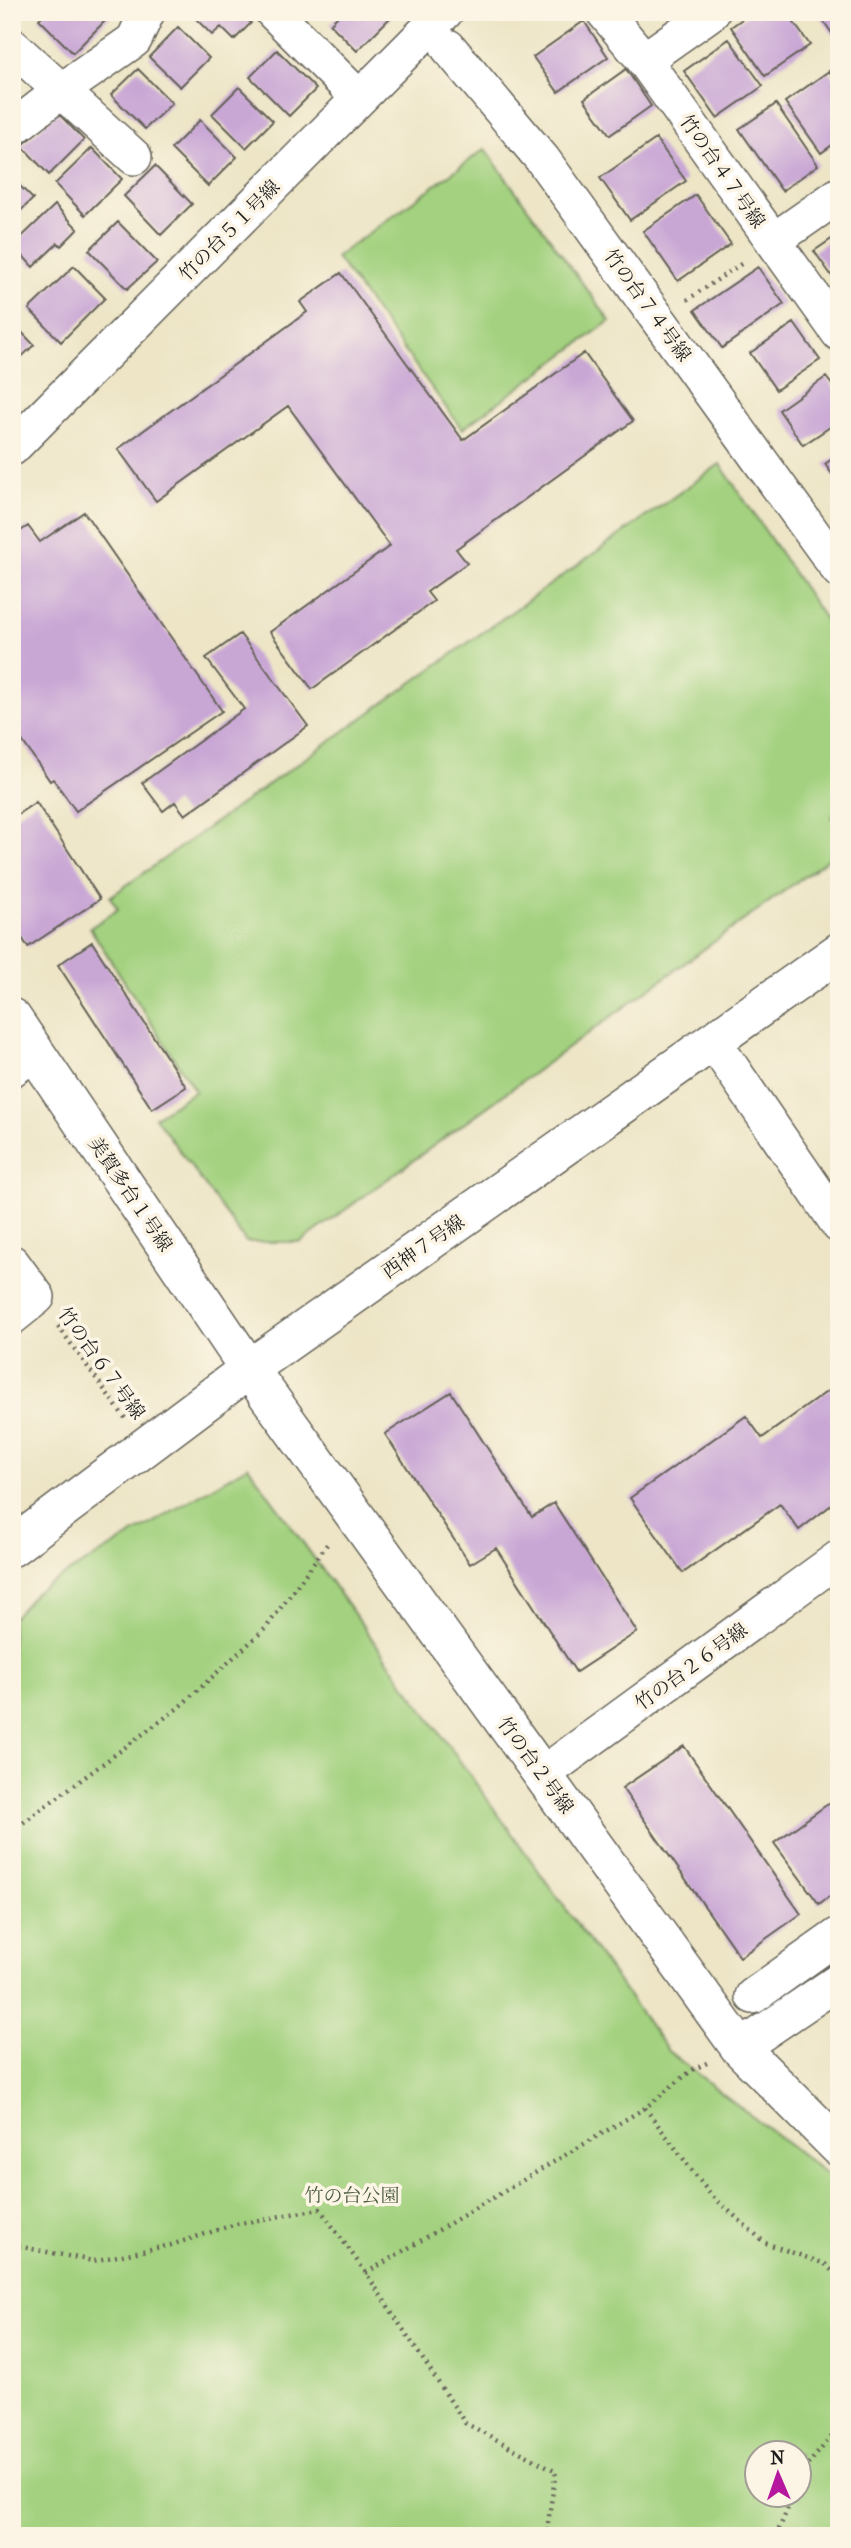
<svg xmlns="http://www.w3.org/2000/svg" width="851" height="2548" font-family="'IM FELL French Canon','Noto Serif JP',serif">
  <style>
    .green { fill: #a3d17f; stroke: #60764e; stroke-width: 2; fill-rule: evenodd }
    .building { fill: #c9a7d5 }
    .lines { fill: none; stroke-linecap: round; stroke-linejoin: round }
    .street-casing { stroke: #656258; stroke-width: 38 }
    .secondary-casing { stroke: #656258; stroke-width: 41 }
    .path { stroke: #656258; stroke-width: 4.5; stroke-dasharray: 2 5; stroke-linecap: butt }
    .street { stroke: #fff; stroke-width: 35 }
    .secondary { stroke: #fff; stroke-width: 38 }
    .labels { text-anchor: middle; stroke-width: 7; stroke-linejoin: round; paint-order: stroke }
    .street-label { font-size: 19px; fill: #1c1c1c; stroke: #fcf5e5 }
    .park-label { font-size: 19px; fill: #4b5b3f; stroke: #fcf5e5 }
  </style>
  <rect width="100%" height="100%" fill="#fcf5e5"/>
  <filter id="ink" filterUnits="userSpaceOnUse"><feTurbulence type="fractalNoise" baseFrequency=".0143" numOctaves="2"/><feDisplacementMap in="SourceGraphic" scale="14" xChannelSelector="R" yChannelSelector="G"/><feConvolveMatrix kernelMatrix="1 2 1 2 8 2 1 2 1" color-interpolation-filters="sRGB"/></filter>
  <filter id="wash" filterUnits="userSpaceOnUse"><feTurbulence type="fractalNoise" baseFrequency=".00686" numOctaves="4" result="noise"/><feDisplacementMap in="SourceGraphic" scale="28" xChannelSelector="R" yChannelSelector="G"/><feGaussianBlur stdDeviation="1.57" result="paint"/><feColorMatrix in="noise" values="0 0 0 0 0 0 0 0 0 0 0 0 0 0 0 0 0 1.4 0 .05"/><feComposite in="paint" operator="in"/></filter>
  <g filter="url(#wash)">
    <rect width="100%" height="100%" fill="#ede5c6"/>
    <path class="green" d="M 485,149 L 610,321 L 462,429 L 336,257 Z
      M 720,464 L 839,640 L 839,812 L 832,817 L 839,826 L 839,851 L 301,1242 L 246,1242 L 155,1117 L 195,1091 L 90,928 L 118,909 L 110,897 Z
      M 248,1466 L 668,2051 L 839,2184 L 839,2536 L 12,2536 L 12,1619 L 36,1592 ZM 756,2454 L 798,2454 L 798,2496 L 756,2496 Z"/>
    <g id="blocks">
      <path class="building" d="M 46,12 L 114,12 L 73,53 L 39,19 Z
        M 189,12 L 240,12 L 251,23 L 234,40 L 221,27 L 212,35 Z
        M 342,12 L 388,12 L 392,16 L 357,51 L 330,24 Z
        M 752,12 L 786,12 L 810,45 L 765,76 L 731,27 Z
        M 817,12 L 839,12 L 839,37 L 836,39 Z
        M 584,21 L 608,57 L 558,92 L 533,57 Z
        M 178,27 L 209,58 L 180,87 L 149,57 Z
        M 729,39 L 763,86 L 717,118 L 684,71 Z
        M 277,50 L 316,89 L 289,116 L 250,77 Z
        M 138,69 L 172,103 L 145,129 L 111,95 Z
        M 626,69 L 651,106 L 610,135 L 584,99 Z
        M 829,71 L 839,85 L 839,140 L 821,153 L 785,102 Z
        M 239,87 L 273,121 L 246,148 L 212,114 Z
        M 776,104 L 818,165 L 782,191 L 739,129 Z
        M 57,112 L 84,140 L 49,175 L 22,146 Z
        M 200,120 L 237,157 L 208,186 L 171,149 Z
        M 656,139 L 686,181 L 630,220 L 600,178 Z
        M 92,148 L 122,179 L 85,215 L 55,184 Z
        M 155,166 L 192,204 L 161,235 L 124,196 Z
        M 12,178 L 33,199 L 12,219 Z
        M 696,195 L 731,244 L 678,281 L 643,231 Z
        M 55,205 L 78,229 L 61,246 L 58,243 L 33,267 L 13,245 Z
        M 118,222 L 157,262 L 127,289 L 89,250 Z
        M 839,234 L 839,286 L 814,251 Z
        M 74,266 L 105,298 L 61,342 L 29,309 Z
        M 758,267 L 784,304 L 722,348 L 695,310 Z
        M 341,273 L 463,440 L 584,353 L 633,421 L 456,549 L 467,563 L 427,592 L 434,601 L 312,689 L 270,632 L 390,546 L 288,406 L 156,501 L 118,449 L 307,312 L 300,302 Z
        M 12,322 L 34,345 L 12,366 Z
        M 794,323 L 820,360 L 776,390 L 750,353 Z
        M 826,377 L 839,394 L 839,421 L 803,445 L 779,410 Z
        M 839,454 L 839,484 L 825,464 Z
        M 84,512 L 222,711 L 76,811 L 53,779 L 50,781 L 12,726 L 12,537 L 28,526 L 40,542 Z
        M 240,634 L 308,726 L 185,815 L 175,802 L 163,811 L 142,783 L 244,709 L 206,658 Z
        M 36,802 L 100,899 L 28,947 L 12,923 L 12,818 Z
        M 92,942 L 186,1087 L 152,1109 L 58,965 Z
        M 839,1383 L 839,1499 L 799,1530 L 780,1504 L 683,1573 L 630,1498 L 746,1416 L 762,1438 Z
        M 451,1392 L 532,1517 L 554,1503 L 637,1632 L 576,1672 L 496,1548 L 470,1564 L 385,1434 Z
        M 684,1746 L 801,1914 L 740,1957 L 622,1788 Z
        M 839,1796 L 839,1889 L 819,1904 L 774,1843 Z"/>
    </g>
  </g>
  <g filter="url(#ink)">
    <use href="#blocks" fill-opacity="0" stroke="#656258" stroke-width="2"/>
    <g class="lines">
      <g class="street-casing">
        <path id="street" d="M 273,12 L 359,98
          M 604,12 L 644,60 L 839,333
          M 12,46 L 134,157
          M 448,47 L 543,160 L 839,570
          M 644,60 L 712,12
          M 12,129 L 61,91 L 134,40 L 147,12
          M 773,241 L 839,195
          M 12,448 L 445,12
          M 713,1041 L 839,1225
          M 12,1069 L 35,1053
          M 12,1263 L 37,1297 L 12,1317
          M 543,1774 L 839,1558
          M 753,1996 L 839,1935
          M 740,2048 L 839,1981"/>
      </g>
      <g class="secondary-casing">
        <path id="secondary" d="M 12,1018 L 249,1369 L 740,2048 L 839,2147
          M 12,1547 L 249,1369 L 839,952"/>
      </g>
      <path class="path" d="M 687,300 L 744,262
        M 58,1326 L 125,1418
        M 12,1831 L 178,1708 L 266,1628 L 328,1543
        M 645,2108 L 710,2194 L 765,2243 L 825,2264 L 839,2277
        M 12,2245 L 93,2261 L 171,2245 L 236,2224 L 320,2209 L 366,2273 L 465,2423 L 556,2471 L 546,2536
        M 366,2273 L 645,2108 L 692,2070 L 707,2063
        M 798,2483 L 804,2469 L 839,2428
        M 776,2536 L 793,2496"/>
      <use href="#street" class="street"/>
      <use href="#secondary" class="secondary"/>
    </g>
  </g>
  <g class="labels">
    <g class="street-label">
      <text transform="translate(723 171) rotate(55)" y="7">竹の台４７号線</text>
      <text transform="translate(229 230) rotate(-45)" y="7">竹の台５１号線</text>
      <text transform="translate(648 305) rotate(54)" y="7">竹の台７４号線</text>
      <text transform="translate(131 1194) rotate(56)" y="7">美賀多台１号線</text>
      <text transform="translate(423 1246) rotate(-35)" y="7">西神７号線</text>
      <text transform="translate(102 1363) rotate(54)" y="7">竹の台６７号線</text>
      <text transform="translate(691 1666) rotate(-36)" y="7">竹の台２６号線</text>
      <text transform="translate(536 1765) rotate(54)" y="7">竹の台２号線</text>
    </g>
    <g class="park-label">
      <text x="352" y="2202">竹の台公園</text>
    </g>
  </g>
  <rect width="851" height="2548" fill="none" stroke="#fcf5e5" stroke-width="42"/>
  <g transform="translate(778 2474) rotate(358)"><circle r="33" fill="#fcf5e5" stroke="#a29e95" stroke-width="2"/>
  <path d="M0-5L12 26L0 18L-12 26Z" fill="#b5179e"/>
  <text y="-10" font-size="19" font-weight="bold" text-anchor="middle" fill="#1c1c1c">N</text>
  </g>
</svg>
